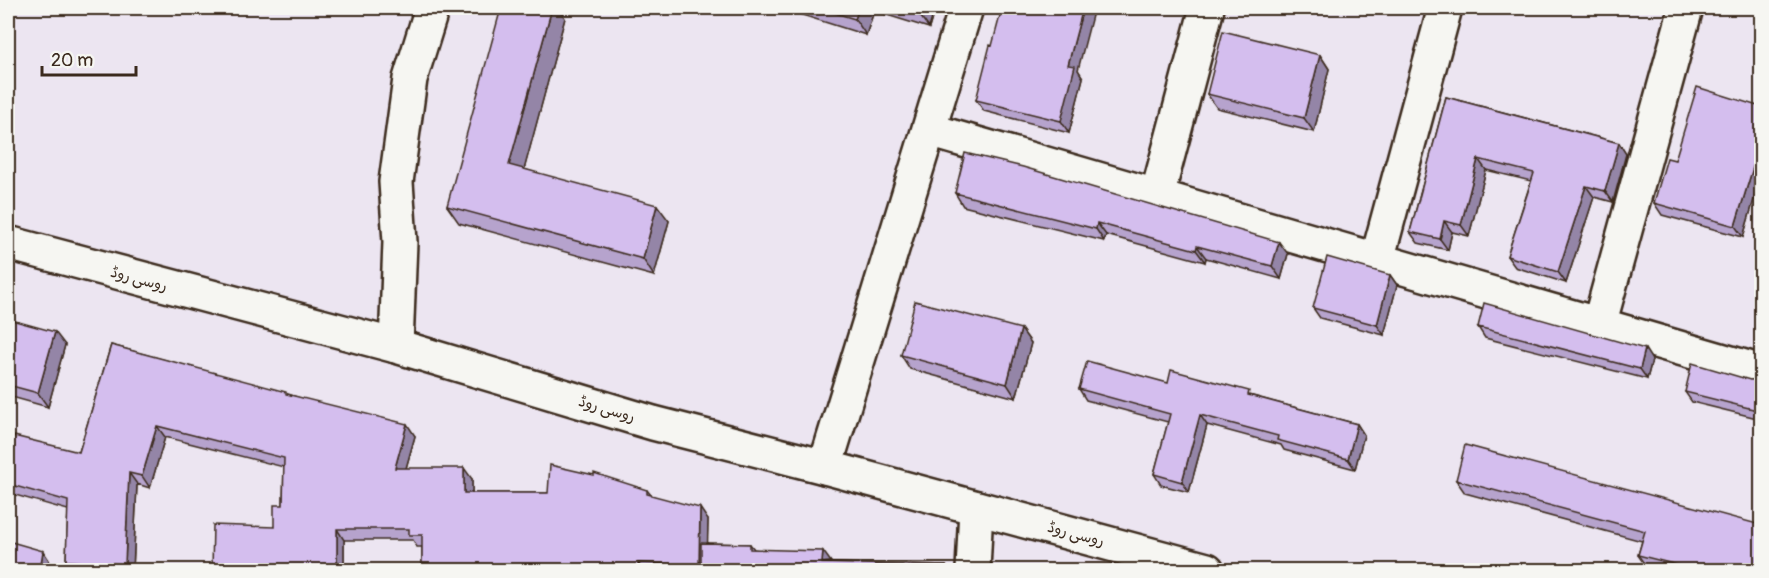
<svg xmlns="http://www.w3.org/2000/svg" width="1769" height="578" font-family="Pangolin,'Playpen Sans Arabic',sans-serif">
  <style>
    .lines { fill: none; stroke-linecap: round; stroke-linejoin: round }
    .street-casing { stroke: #3b2a1e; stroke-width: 38 }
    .secondary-casing { stroke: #3b2a1e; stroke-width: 38 }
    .street { stroke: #f6f6f2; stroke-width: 33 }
    .secondary { stroke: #f6f6f2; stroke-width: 33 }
    .wall { fill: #b6a3cd; stroke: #3b2a1e; stroke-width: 1.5 }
    .shaded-wall { fill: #9485a7; stroke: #3b2a1e; stroke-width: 1.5 }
    .building { fill: #d4beee; stroke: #3b2a1e; stroke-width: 1.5 }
    .labels { text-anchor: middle; stroke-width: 4.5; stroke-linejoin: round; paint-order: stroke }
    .street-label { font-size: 15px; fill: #3b2a1e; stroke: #f6f6f2 }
  </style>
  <rect width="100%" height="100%" fill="#ece5f1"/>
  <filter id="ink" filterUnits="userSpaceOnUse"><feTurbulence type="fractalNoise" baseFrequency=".0167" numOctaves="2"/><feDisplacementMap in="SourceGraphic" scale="12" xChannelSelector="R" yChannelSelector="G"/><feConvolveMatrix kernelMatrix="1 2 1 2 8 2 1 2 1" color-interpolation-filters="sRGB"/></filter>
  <g filter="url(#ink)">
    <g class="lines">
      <g class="street-casing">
        <path id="street" d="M 929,130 L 1762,372
          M 1157,196 L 1207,8
          M 1377,260 L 1445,8
          M 1599,325 L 1686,8
          M 396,346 L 400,242 L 396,182 L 410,79 L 432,8
          M 825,467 L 966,8
          M 973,570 L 976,508"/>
      </g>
      <g class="secondary-casing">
        <path id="secondary" d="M 8,243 L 396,346 L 653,423 L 825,467 L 1207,570"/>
      </g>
      <use href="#street" class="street"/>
      <use href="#secondary" class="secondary"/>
    </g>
    <path class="wall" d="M 780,8 L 935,8 L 929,28 L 874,11 L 866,35 Z
      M 565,18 L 524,169 L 669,221 L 654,276 L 459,223 L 447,206 Z
      M 1320,55 L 1329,69 L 1314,132 L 1217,108 L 1207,94 Z
      M 1078,70 L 1083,78 L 1069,133 L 984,111 L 976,100 Z
      M 1446,97 L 1619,143 L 1626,154 L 1613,202 L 1594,197 L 1566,283 L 1515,267 L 1507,256 L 1531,181 L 1486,170 L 1469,236 L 1452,232 L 1448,250 L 1418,243 L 1410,232 Z
      M 1761,107 L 1761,176 L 1743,237 L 1662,215 L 1654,203 L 1675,160 Z
      M 955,193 L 1288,254 L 1281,279 L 1206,258 L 1205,262 L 1106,235 L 1104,241 L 963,206 Z
      M 1390,275 L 1397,285 L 1384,335 L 1320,318 L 1313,308 Z
      M 8,319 L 65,345 L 48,407 L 8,396 Z
      M 1478,327 L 1652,360 L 1647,379 L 1485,338 Z
      M 1021,329 L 1031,343 L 1016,398 L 910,369 L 901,355 Z
      M 111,345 L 288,394 L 415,436 L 406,468 L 472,479 L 472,493 L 548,493 L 647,490 L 651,495 L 708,520 L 707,543 L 750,544 L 754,549 L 831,563 L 946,566 L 950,570 L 422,570 L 422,547 L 417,547 L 413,540 L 344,540 L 344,570 L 274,527 L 283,505 L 284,467 L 165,437 L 150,488 L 137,484 L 133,570 L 72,570 L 66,561 L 68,510 L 8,493 L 8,447 L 11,448 L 79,452 Z
      M 1761,379 L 1761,419 L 1692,402 L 1685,392 L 1750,380 Z
      M 1168,383 L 1253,396 L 1357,424 L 1364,435 L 1355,469 L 1284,450 L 1281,445 L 1207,425 L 1189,492 L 1161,485 L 1154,474 L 1168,422 L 1086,400 L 1079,389 Z
      M 1456,480 L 1761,525 L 1761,570 L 1655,570 L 1648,569 L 1638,555 L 1642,541 L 1465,493 Z"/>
    <path class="shaded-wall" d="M 552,8 L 558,8 L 565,18 L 521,181 L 509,165 Z
      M 859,8 L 871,8 L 874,11 L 866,35 L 855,19 Z
      M 919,8 L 935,8 L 929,28 L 918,13 Z
      M 1083,8 L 1094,8 L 1078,70 L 1083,78 L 1069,133 L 1061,121 L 1068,65 Z
      M 1320,55 L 1329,69 L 1314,132 L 1304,118 Z
      M 1619,143 L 1626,154 L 1613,202 L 1605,191 Z
      M 1478,159 L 1486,170 L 1469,236 L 1461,225 Z
      M 1755,161 L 1761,170 L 1761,176 L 1743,237 L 1735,226 Z
      M 1586,186 L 1594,197 L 1566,283 L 1558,272 Z
      M 657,205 L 669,221 L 654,276 L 643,259 Z
      M 1444,221 L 1452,232 L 1448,250 L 1440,239 Z
      M 1097,223 L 1106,235 L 1104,241 L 1096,229 Z
      M 1279,242 L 1288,254 L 1281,279 L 1272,266 Z
      M 1197,246 L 1206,258 L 1205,262 L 1196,250 Z
      M 1390,275 L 1397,285 L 1384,335 L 1377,325 Z
      M 1021,329 L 1031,343 L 1016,398 L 1007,384 Z
      M 55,332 L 65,345 L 48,407 L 38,393 Z
      M 1645,349 L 1652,360 L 1647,379 L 1640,369 Z
      M 1200,415 L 1207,425 L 1189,492 L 1182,482 Z
      M 407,424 L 415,436 L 403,479 L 395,468 Z
      M 1357,424 L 1364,435 L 1355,469 L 1348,459 Z
      M 157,426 L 165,437 L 150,488 L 142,476 Z
      M 464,468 L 472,479 L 472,504 L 464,493 Z
      M 129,473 L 137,484 L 133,570 L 130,570 L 125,564 Z
      M 700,508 L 708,520 L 707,570 L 703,570 L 699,565 Z
      M 337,529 L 344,540 L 344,570 L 337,570 Z
      M 43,551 L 49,560 L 47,570 L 40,570 Z
      M 823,551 L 831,562 L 822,563 Z
      M 638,563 L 643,570 L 638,570 Z"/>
    <path class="building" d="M 501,8 L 552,8 L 509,165 L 657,205 L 643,259 L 447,206 Z
      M 819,8 L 859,8 L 855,19 Z
      M 902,8 L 919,8 L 918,13 Z
      M 1002,8 L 1083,8 L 1068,65 L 1075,66 L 1061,121 L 976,100 L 990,45 L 992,46 Z
      M 1223,31 L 1320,55 L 1304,118 L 1207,94 Z
      M 1697,87 L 1761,107 L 1761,162 L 1755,161 L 1735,226 L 1654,203 L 1667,158 L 1675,160 Z
      M 1446,97 L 1619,143 L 1605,191 L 1586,186 L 1558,272 L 1507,256 L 1534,173 L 1478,159 L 1461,225 L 1444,221 L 1440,239 L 1410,232 Z
      M 965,153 L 1023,167 L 1279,242 L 1272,266 L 1197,246 L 1196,250 L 1097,223 L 1096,229 L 955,193 Z
      M 1327,257 L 1390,275 L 1377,325 L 1313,308 Z
      M 915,301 L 1021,329 L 1007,384 L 901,355 Z
      M 1484,303 L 1645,349 L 1640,369 L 1478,327 Z
      M 8,319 L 55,332 L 38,393 L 8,385 Z
      M 111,345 L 286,392 L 286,394 L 407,424 L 395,468 L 464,468 L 464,493 L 548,493 L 550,465 L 594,475 L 594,473 L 647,490 L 647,494 L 700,508 L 699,565 L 638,563 L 638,570 L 422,570 L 422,535 L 409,535 L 409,529 L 337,529 L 337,570 L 212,570 L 213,525 L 274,527 L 274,505 L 283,505 L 284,458 L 157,426 L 142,476 L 129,473 L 125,564 L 66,561 L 68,501 L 8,484 L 8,447 L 11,448 L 14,436 L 79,452 Z
      M 1087,361 L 1168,383 L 1171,370 L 1249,391 L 1248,395 L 1357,424 L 1348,459 L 1277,440 L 1278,436 L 1200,415 L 1182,482 L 1154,474 L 1170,414 L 1079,389 Z
      M 1692,363 L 1750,380 L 1761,379 L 1761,411 L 1685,392 Z
      M 1465,445 L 1761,525 L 1761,570 L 1697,570 L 1638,555 L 1645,531 L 1456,480 Z
      M 8,541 L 43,551 L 40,570 L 8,570 Z
      M 701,543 L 750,544 L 750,549 L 823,551 L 822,563 L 946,566 L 946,570 L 701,570 Z"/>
  </g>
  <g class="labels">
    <g class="street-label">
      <text transform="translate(139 279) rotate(15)" y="5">روسی روڈ</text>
      <text transform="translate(607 409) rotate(17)" y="5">روسی روڈ</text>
      <text transform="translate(1076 534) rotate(15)" y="5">روسی روڈ</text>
    </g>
  </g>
  <rect width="1769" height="578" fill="none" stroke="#f6f6f2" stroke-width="30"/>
  <rect x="15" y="15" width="1739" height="548" fill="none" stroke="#3b2a1e" stroke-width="2" filter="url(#ink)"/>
  <path d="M42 66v9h94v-9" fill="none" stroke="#3b2a1e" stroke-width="3"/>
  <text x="51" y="66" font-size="18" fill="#3b2a1e" stroke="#f6f6f2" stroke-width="4.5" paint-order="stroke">20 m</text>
</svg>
